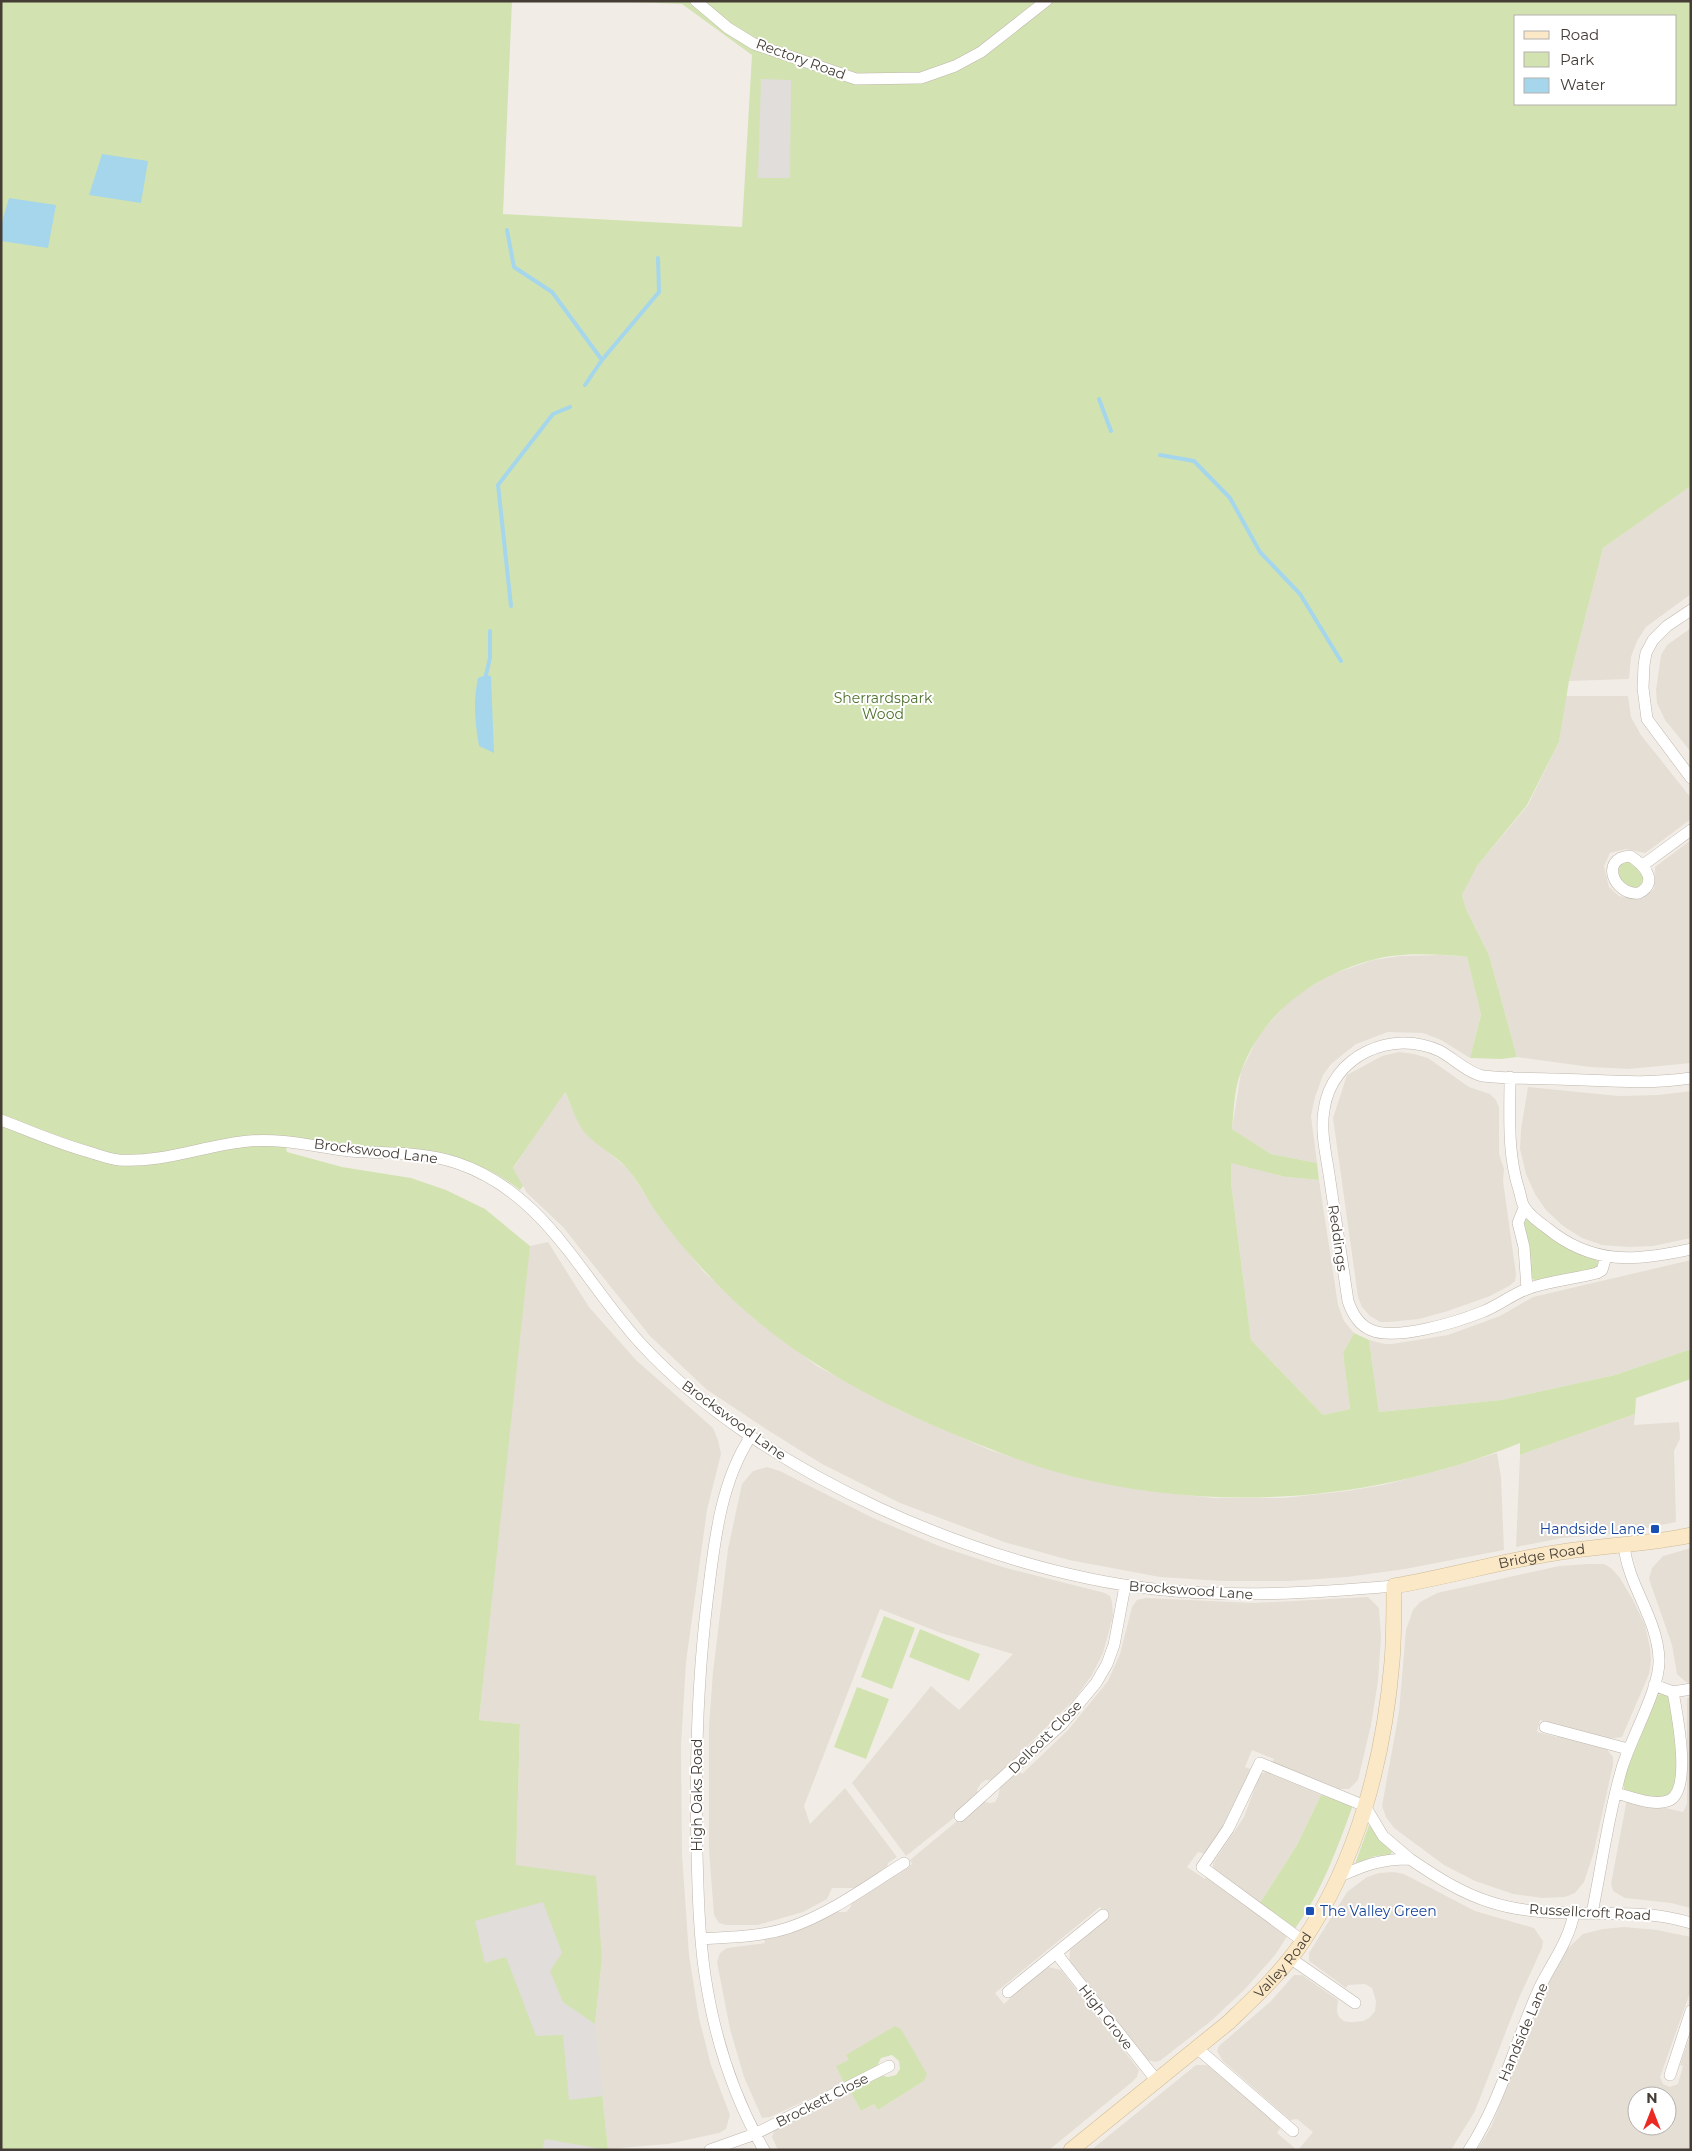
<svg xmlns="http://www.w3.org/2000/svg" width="1692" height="2151" font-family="Montserrat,sans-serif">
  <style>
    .residential { fill: #e5ded4; fill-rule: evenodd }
    .green { fill: #d2e3b1; fill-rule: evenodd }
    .parking { fill: #e0ddda }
    .water { fill: #a5d6eb }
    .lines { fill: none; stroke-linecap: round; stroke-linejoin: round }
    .stream { stroke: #a5d6eb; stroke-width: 4 }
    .minor-casing { stroke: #bfb6ac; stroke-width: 12 }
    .secondary-casing { stroke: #ceba97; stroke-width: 16 }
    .minor { stroke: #fff; stroke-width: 11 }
    .secondary { stroke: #fbe8c6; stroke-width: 15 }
    .transit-dot { fill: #1a4fb4; stroke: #fff; stroke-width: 2 }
    .labels { text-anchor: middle; stroke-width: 4; stroke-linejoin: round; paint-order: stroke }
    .street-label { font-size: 14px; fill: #443c35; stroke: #fff }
    .park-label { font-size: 14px; fill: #4e712d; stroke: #fff }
    .transit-label { font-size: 14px; fill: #164399; stroke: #fff; text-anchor: end }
  </style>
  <rect width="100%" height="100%" fill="#f1ede6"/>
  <path class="residential" d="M 1691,486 L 1691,594 L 1646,627 L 1637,641 L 1631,657 L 1629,679 L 1569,681 L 1603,548 Z
    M 1691,628 L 1691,752 L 1665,720 L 1657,703 L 1656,690 L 1661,655 L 1667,645 Z
    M 1566,696 L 1628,696 L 1631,717 L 1641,735 L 1691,798 L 1691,819 L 1648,851 L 1645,853 L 1626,849 L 1610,853 L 1604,866 L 1609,887 L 1619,896 L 1635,899 L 1643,898 L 1654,889 L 1655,867 L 1691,840 L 1691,1063 L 1629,1069 L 1590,1067 L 1517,1057 L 1489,955 L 1466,909 L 1462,895 L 1468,882 L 1477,866 L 1528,805 L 1559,742 Z
    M 1442,955 L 1467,957 L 1481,1015 L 1470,1058 L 1441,1040 L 1423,1033 L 1388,1032 L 1356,1044 L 1331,1064 L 1323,1075 L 1315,1097 L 1311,1116 L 1317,1163 L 1271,1154 L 1232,1129 L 1241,1072 L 1259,1035 L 1291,999 L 1330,975 L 1373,960 L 1401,956 Z
    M 1399,1052 L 1414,1054 L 1428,1058 L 1469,1087 L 1490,1094 L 1496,1100 L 1499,1107 L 1499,1154 L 1504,1169 L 1503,1181 L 1516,1274 L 1515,1281 L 1509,1286 L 1490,1296 L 1448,1311 L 1419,1319 L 1389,1322 L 1380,1322 L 1370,1316 L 1362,1307 L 1358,1297 L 1333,1118 L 1347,1075 L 1382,1056 Z
    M 1528,1087 L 1619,1096 L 1658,1095 L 1691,1091 L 1691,1238 L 1653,1246 L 1629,1247 L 1602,1245 L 1582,1238 L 1563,1226 L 1546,1210 L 1535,1194 L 1526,1174 L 1520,1149 L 1521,1129 Z
    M 564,1091 L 584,1131 L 629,1170 L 658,1215 L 704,1272 L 757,1321 L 817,1366 L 899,1410 L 990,1450 L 1070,1476 L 1143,1490 L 1213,1498 L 1284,1498 L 1347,1491 L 1383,1485 L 1438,1471 L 1497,1453 L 1501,1477 L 1504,1550 L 1405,1569 L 1347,1577 L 1289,1581 L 1221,1581 L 1160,1577 L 1069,1560 L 1004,1542 L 900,1503 L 822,1464 L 766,1429 L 706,1389 L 650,1336 L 563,1227 L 527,1193 L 513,1169 Z
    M 1231,1162 L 1286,1177 L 1319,1180 L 1338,1305 L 1344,1321 L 1354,1333 L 1343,1353 L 1350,1409 L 1323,1415 L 1251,1340 L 1231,1182 Z
    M 548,1242 L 589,1307 L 636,1360 L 713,1428 L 718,1440 L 721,1454 L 707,1510 L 686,1662 L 681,1746 L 682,1854 L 689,1955 L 699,2018 L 711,2065 L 730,2115 L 726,2129 L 719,2133 L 668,2144 L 608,2149 L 595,2024 L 602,1959 L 516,1865 L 520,1724 L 479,1720 L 525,1274 L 530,1246 Z
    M 1691,1260 L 1691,1349 L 1615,1375 L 1501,1400 L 1379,1412 L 1369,1340 L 1385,1344 L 1392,1344 L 1448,1335 L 1500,1316 L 1533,1297 Z
    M 1635,1414 L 1634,1425 L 1679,1422 L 1680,1439 L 1674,1451 L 1676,1522 L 1622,1533 L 1562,1538 L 1516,1547 L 1520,1455 Z
    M 767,1467 L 780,1471 L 873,1518 L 939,1546 L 1006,1568 L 1105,1593 L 1110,1596 L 1112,1602 L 1113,1616 L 1103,1653 L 1092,1675 L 1074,1700 L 1009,1764 L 997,1781 L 986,1780 L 981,1783 L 977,1790 L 978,1795 L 955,1817 L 906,1856 L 852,1783 L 931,1686 L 959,1710 L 1013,1654 L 941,1633 L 880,1609 L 804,1806 L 810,1824 L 845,1788 L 897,1857 L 888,1863 L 887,1868 L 857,1888 L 832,1888 L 827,1899 L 803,1912 L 758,1925 L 726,1925 L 719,1923 L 714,1915 L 709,1851 L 709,1726 L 713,1672 L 728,1549 L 742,1484 L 753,1471 Z
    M 1691,1548 L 1691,1683 L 1686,1682 L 1677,1674 L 1672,1645 L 1649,1579 L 1652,1568 L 1663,1556 Z
    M 1588,1564 L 1604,1564 L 1611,1568 L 1620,1578 L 1633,1600 L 1645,1625 L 1650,1648 L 1651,1661 L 1649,1674 L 1622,1737 L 1609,1739 L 1540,1720 L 1537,1732 L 1557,1737 L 1563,1736 L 1606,1748 L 1613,1757 L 1613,1765 L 1593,1855 L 1584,1882 L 1575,1893 L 1565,1897 L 1542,1898 L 1513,1894 L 1475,1881 L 1444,1865 L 1394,1828 L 1386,1817 L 1382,1806 L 1399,1712 L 1406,1630 L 1413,1610 L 1420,1602 L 1437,1593 L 1559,1566 Z
    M 1368,1597 L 1379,1608 L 1381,1637 L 1378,1681 L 1371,1725 L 1358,1780 L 1349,1789 L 1339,1789 L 1272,1764 L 1274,1759 L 1252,1750 L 1245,1767 L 1253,1770 L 1238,1802 L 1206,1854 L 1198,1852 L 1187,1867 L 1205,1879 L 1208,1875 L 1288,1935 L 1275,1955 L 1245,1989 L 1211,2021 L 1161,2060 L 1156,2062 L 1147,2060 L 1069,1966 L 1070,1950 L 1109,1917 L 1100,1907 L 995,1993 L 1004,2004 L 1042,1968 L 1048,1967 L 1061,1970 L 1139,2070 L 1137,2077 L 1132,2082 L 1049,2150 L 778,2150 L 772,2137 L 774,2131 L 851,2093 L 861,2111 L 874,2104 L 878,2110 L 924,2081 L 901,2029 L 849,2060 L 844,2083 L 770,2117 L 762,2118 L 744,2077 L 730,2029 L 717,1962 L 720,1953 L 727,1948 L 765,1943 L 764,1938 L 834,1912 L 846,1912 L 850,1908 L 852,1902 L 892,1874 L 897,1874 L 912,1864 L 910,1860 L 981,1801 L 990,1803 L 995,1802 L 998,1797 L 1000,1788 L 1019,1770 L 1022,1774 L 1068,1730 L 1108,1681 L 1120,1654 L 1132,1607 L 1137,1600 L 1146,1598 L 1254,1603 Z
    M 1691,1695 L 1691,1908 L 1671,1903 L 1625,1898 L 1613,1891 L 1611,1884 L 1627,1799 L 1683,1812 L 1687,1804 L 1687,1699 Z
    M 1266,1772 L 1321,1795 L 1297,1845 L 1260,1903 L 1213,1870 L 1213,1863 L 1244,1817 L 1260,1774 Z
    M 1394,1872 L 1404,1874 L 1475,1911 L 1534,1928 L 1543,1941 L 1542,1948 L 1519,1998 L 1475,2111 L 1451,2150 L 1298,2150 L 1313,2132 L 1297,2119 L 1290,2120 L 1223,2061 L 1217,2051 L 1219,2046 L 1271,2001 L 1294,1975 L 1302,1975 L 1338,2000 L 1337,2011 L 1339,2017 L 1344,2021 L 1350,2022 L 1364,2021 L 1370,2017 L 1375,2011 L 1376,2001 L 1372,1988 L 1365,1984 L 1348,1985 L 1346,1988 L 1309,1961 L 1309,1953 L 1347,1892 L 1367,1877 L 1379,1873 Z
    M 1624,1927 L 1657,1930 L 1691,1937 L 1691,1990 L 1660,2077 L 1663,2084 L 1670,2087 L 1678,2084 L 1683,2066 L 1680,2065 L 1691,2033 L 1691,2150 L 1477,2150 L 1491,2127 L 1545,1992 L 1556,1966 L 1567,1949 L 1583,1934 L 1603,1929 ZM 1637,2096 L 1667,2096 L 1667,2126 L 1637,2126 Z
    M 1196,2065 L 1207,2065 L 1281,2127 L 1277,2133 L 1297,2150 L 1091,2150 Z"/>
  <path class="green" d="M 1,1 L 512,1 L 503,214 L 742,227 L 752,55 L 682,4 L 610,1 L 1691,1 L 1691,486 L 1603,548 L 1569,681 L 1559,742 L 1527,805 L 1477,866 L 1462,895 L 1466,909 L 1489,955 L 1517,1057 L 1501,1059 L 1470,1058 L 1481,1015 L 1467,957 C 1437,954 1402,952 1372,960 C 1313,976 1262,1014 1241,1072 C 1234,1090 1234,1110 1232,1129 L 1271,1154 L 1317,1163 L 1319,1180 L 1286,1177 L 1231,1163 L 1231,1182 L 1251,1340 L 1323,1415 L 1350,1409 L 1343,1353 L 1354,1333 L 1369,1340 L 1379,1412 L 1501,1400 L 1615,1375 L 1691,1349 L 1691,1379 L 1636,1398 L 1635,1414 L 1520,1455 L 1520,1443 C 1376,1501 1221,1514 1070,1476 C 1025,1464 982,1446 939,1428 C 874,1400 811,1366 757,1321 C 720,1290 686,1253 658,1215 C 648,1201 641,1186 630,1172 C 618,1156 597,1147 584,1132 C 576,1121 571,1104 565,1092 L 513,1168 L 523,1186 L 520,1190 C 467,1149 415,1150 352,1147 C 329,1145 306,1140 283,1136 L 287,1152 L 342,1167 L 411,1178 L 446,1190 L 485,1209 L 530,1246 L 479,1720 L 520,1724 L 516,1865 L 596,1876 L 602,1959 L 595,2024 L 608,2149 L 1,2150 ZM 1516,16 L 1676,16 L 1676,104 L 1516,104 Z
    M 1625,859 C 1636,865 1647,872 1643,886 L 1635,890 L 1619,883 L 1618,864 Z
    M 1529,1219 L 1598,1261 L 1597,1269 L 1538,1282 L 1531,1278 L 1529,1244 L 1524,1223 L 1525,1220 Z
    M 884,1616 L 915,1628 L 892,1689 L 861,1677 Z
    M 920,1629 L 980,1654 L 969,1681 L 909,1657 Z
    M 857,1687 L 889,1699 L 866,1759 L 834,1747 Z
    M 1662,1694 L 1668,1696 L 1679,1739 L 1675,1791 L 1659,1800 L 1624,1789 C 1620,1770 1648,1715 1657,1695 Z
    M 1321,1795 L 1353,1805 C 1337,1849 1322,1892 1294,1930 L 1260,1903 L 1297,1845 Z
    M 1369,1825 L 1392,1852 L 1390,1855 L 1375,1856 L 1355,1864 Z
    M 895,2026 L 901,2029 L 927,2074 L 924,2081 L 878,2110 L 874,2104 L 861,2111 L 851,2093 L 853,2089 L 880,2075 L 888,2077 L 896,2075 L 900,2069 L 899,2061 L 892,2055 L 881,2058 L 877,2066 L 844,2083 L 836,2066 L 849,2060 L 846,2055 Z"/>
  <path class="parking" d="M 761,79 L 791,80 L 790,178 L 758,178 Z
    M 543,1902 L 562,1953 L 550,1971 L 563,2002 L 595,2024 L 603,2096 L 569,2100 L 563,2035 L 536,2036 L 506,1957 L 485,1963 L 475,1921 Z
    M 545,2139 L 602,2149 L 542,2150 Z"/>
  <path class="water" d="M 102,154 L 148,161 L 141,203 L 89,195 Z
    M 9,198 L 56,205 L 48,248 L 1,241 L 1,225 Z
    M 486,675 L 491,676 L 494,753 L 479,746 C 475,723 473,702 478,678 Z"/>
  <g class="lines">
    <path class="stream" d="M 507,230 L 514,267 L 552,292 L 602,360
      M 585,385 L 602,360 L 659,292 L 658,258
      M 1099,399 L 1111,431
      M 1160,455 L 1194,461 L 1230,498 L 1260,552 L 1300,594 L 1341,661
      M 511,606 L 498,485 L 553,414 L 570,407
      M 486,675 L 490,658 L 490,631"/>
    <g class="minor-casing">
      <path id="minor" d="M 696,1 L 728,28 L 754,44 L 856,79 L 921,78 L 955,66 L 981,52 L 1046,1
        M 1691,610 L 1667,626 L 1653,640 L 1646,653 L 1644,665 L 1643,688 L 1647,719 L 1691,778
        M 1630,856 C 1643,864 1660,882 1639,893 C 1614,896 1599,858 1630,856 Z
        M 1643,865 L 1691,830
        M 1510,1077 C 1510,1116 1507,1152 1519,1190 C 1521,1195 1521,1203 1525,1208 C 1530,1216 1540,1223 1547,1228 C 1593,1266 1637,1261 1691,1249
        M 1,1120 C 30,1131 59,1144 89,1152 C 99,1155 109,1159 119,1160 C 164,1163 205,1145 249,1141 C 285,1138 315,1147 350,1151 C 386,1154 422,1151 457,1163 C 547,1193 583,1282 643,1346 C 760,1472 983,1570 1154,1589 C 1234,1598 1314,1593 1394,1586
        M 1524,1208 L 1518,1223 L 1524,1247 L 1527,1289
        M 1606,1257 L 1602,1270 L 1597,1273 C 1574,1279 1549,1281 1527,1289 C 1511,1295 1498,1306 1482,1312 C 1457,1322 1396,1341 1371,1330 C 1359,1325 1352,1313 1348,1301 C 1342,1261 1336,1221 1330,1181 C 1327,1158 1320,1133 1324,1110 C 1331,1056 1392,1028 1440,1051 C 1453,1058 1468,1073 1483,1076 C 1506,1079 1531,1078 1555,1079 C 1601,1080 1645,1085 1691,1078
        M 751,1436 C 719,1484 714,1547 707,1602 C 697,1685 695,1768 697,1851 C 698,1893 699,1934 705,1975 C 714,2036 733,2096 764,2150
        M 1654,1685 L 1673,1692 L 1691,1689
        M 1545,1727 L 1628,1749
        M 1616,1793 C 1632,1797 1654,1807 1670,1800 C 1692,1788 1677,1714 1673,1692
        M 960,1816 L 1062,1724 L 1096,1683 L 1107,1664 L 1114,1645 L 1125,1586
        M 1410,1859 C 1435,1876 1461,1893 1490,1902 C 1542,1919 1597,1910 1650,1915 C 1664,1916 1677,1919 1691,1923
        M 1592,1913 C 1602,1865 1608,1815 1622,1768 C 1631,1738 1660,1688 1659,1660 C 1658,1618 1627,1585 1624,1544
        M 701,1939 C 730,1937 760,1937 788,1928 C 830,1914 867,1886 904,1863
        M 1303,1941 L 1202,1867 L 1228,1829 L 1260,1763 L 1365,1806 L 1383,1836 L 1410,1859 C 1380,1859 1365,1865 1338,1877
        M 1056,1953 L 1157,2081
        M 1290,1958 L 1355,2003
        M 1008,1992 L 1103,1915
        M 1197,2048 L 1293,2131
        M 1670,2075 L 1691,2011
        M 710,2150 L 755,2134 L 889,2066
        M 1469,2150 C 1501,2101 1515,2042 1539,1989 C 1551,1964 1569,1941 1574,1913"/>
    </g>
    <g class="secondary-casing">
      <g id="secondary">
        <path id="s1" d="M 1071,2150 L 1229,2022 C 1256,1996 1283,1971 1303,1941 C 1358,1859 1384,1758 1392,1662 C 1394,1637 1394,1611 1394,1586 C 1448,1577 1501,1561 1555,1553 C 1600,1545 1646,1545 1691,1535"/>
      </g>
    </g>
    <use href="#minor" class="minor"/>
    <use href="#secondary" class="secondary"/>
  </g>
  <g class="transit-dot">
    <rect x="1650" y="1524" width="10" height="10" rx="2.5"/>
    <rect x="1305" y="1906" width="10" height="10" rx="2.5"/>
  </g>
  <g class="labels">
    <g class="street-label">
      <text transform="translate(801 59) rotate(20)" y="5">Rectory Road</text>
      <text transform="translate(376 1151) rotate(7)" y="5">Brockswood Lane</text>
      <text transform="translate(1338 1238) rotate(82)" y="5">Reddings</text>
      <text transform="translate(734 1420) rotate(36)" y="5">Brockswood Lane</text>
      <text dy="5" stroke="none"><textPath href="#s1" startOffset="836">Bridge Road</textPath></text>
      <text transform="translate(1191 1590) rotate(4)" y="5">Brockswood Lane</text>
      <text transform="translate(1045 1737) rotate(-45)" y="5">Dellcott Close</text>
      <text transform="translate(697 1795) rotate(-90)" y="5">High Oaks Road</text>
      <text transform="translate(1590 1912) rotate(3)" y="5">Russellcroft Road</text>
      <text dy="5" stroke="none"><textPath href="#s1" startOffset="282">Valley Road</textPath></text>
      <text transform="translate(1106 2017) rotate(52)" y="5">High Grove</text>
      <text transform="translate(1523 2032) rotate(-67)" y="5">Handside Lane</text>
      <text transform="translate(822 2100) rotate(-27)" y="5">Brockett Close</text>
    </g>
    <g class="park-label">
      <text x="883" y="703">Sherrardspark<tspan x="883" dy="16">Wood</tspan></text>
    </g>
    <g class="transit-label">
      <text x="1645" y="1534">Handside Lane</text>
      <text x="1320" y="1916" text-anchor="start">The Valley Green</text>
    </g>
  </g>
  <rect width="1692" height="2151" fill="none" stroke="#443c35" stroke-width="5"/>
  <rect x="1514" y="15" width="162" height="90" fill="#ffffff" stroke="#b4b1ae"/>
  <rect x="1524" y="31" width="25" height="8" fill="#fbe8c6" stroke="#b4b1ae"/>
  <text x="1560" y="40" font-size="15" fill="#443c35">Road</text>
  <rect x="1524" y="52" width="25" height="15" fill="#d2e3b1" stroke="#b4b1ae"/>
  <text x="1560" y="65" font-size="15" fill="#443c35">Park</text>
  <rect x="1524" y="78" width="25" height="15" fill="#a5d6eb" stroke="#b4b1ae"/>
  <text x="1560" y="90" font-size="15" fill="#443c35">Water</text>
  <g transform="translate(1652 2111)"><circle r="24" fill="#ffffff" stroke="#b4b1ae"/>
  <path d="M0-4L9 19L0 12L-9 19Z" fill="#eb2b23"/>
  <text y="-8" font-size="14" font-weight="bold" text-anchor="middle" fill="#443c35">N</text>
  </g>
</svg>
